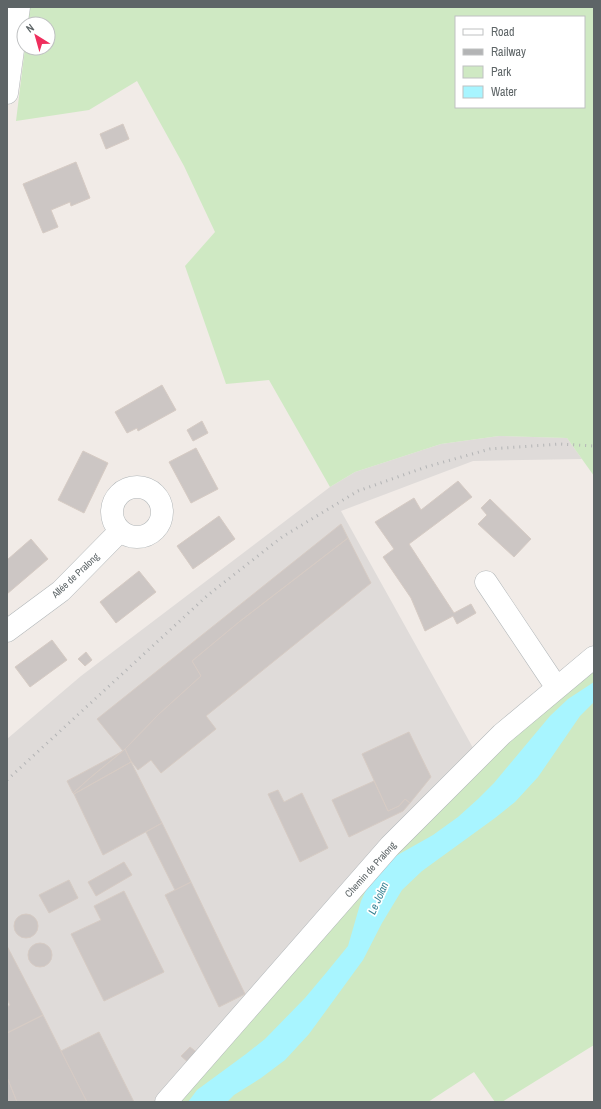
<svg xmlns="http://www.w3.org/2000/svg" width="601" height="1109" font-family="'Archivo Narrow',sans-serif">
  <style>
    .industrial { fill: #dfdbd9 }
    .green { fill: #cfe9c3; fill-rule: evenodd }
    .water { fill: #a8f5ff }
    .building { fill: #ccc6c4; stroke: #d6cbc4 }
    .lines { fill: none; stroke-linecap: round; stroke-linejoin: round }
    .minor-casing { stroke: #b2b7b9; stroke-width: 23 }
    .minor { stroke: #fff; stroke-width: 22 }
    .rail { stroke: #b3b4b5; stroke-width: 3; stroke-dasharray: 1 5; stroke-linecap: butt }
    .labels { text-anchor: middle; stroke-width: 3.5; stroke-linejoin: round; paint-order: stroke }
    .street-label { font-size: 10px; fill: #5e6567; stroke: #fff }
    .water-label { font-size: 11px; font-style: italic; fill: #358091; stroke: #fff }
  </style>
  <rect width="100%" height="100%" fill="#f1ebe7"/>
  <path class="industrial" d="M 499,436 L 567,438 L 582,459 L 473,461 L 341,511 L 482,764 L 177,1102 L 7,1102 L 7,739 L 81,676 L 330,487 L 355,472 L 441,444 Z"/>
  <path class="green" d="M 30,7 L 594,7 L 594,476 L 567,438 L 499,436 L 441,444 L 355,472 L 330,487 L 269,380 L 226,384 L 185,266 L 215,232 L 184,166 L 137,81 L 89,110 L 16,121 L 25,48 L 48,48 L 48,24 L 28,24 ZM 456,17 L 584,17 L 584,107 L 456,107 Z
    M 594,670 L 594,1045 L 502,1102 L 495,1102 L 474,1072 L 428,1102 L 177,1102 L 400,847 L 482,764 Z"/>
  <path class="water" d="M 594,682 L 594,702 L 580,716 L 538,777 L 515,802 L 495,818 L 422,871 L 402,890 L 382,923 L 363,960 L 309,1034 L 285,1060 L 261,1078 L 234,1095 L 227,1102 L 188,1102 L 197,1090 L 246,1054 L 265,1039 L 305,998 L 326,973 L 348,946 L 361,901 L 370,882 L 387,861 L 433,835 L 458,817 L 478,799 L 494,783 L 550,716 L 568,699 Z"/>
  <path class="building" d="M 123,124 L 129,139 L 106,149 L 100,134 Z
    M 76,162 L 90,198 L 71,206 L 70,202 L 51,210 L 58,227 L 43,233 L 23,184 Z
    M 162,385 L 176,410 L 138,431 L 137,428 L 127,433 L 115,412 Z
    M 202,421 L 208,433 L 193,441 L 187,430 Z
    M 196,448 L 218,489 L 191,503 L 169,462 Z
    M 83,451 L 108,463 L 84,513 L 58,500 Z
    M 458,481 L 472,497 L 409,544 L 454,613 L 471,604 L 476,613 L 457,624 L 453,616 L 425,631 L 411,598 L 383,557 L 394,549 L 375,522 L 414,498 L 421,510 Z
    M 490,499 L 531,539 L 514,557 L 478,524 L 487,515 L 481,508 Z
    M 219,516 L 235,539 L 193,569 L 177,546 Z
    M 341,524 L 348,538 L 239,622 L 192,661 L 201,676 L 159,714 L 125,749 L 123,751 L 97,719 Z
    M 348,538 L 371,583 L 206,716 L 216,729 L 161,773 L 151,760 L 138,770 L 131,761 L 125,749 L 159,714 L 201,676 L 192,661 L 239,622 Z
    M 31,539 L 48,559 L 7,594 L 7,560 Z
    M 139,571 L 156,592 L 116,623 L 100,602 Z
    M 52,640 L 67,660 L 30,687 L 15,667 Z
    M 86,652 L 92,660 L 85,666 L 78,659 Z
    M 409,732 L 431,777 L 410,803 L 405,799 L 399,806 L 388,811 L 362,754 Z
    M 125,749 L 131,762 L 74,794 L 73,793 L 91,777 Z
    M 123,751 L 91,777 L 73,793 L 67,781 Z
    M 131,762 L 162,823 L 103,855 L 74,794 Z
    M 374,781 L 388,811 L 399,806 L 405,799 L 410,803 L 403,811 L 349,837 L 332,800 Z
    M 278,790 L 284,802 L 302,793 L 328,848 L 300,862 L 268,794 Z
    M 162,823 L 191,882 L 175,890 L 146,832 Z
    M 124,862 L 132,875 L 96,896 L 88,882 Z
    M 69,880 L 78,898 L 49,913 L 39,895 Z
    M 191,882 L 245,994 L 219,1007 L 165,895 Z
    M 124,891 L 164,972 L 104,1001 L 71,934 L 101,920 L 94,906 Z
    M14 926a12 12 0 1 1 24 0a12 12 0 1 1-24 0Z
    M28 955a12 12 0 1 1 24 0a12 12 0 1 1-24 0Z
    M 7,946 L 43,1015 L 7,1033 L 7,1007 L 10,1005 L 7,999 Z
    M 43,1015 L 61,1051 L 87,1102 L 17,1102 L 7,1077 L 7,1033 Z
    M 99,1032 L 134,1102 L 87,1102 L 61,1051 Z
    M 190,1047 L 199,1054 L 190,1064 L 181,1056 Z
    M 7,1077 L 17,1102 L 7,1102 Z"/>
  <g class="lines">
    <g class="minor-casing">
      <path id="minor" d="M 7,93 L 19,7
        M112 512a25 25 0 1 1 50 0a25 25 0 1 1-50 0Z
        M 486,582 L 557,688
        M 7,631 L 61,591 L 120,531
        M 166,1102 L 390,846 L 502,734 L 594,657"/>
    </g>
    <use href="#minor" class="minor"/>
    <path class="rail" d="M 7,780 L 208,595 L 282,537 L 358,491 L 426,467 L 490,449 L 560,444 L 594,446"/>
  </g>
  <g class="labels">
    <g class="street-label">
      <text transform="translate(75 575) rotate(-43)" y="4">Allée de Pralong</text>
      <text transform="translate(370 869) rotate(-48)" y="4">Chemin de Pralong</text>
    </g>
    <g class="water-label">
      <text transform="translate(378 898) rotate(-66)" y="4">Le Jolan</text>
    </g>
  </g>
  <rect width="601" height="1109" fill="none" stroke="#5e6567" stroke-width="16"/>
  <rect x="455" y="16" width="130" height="92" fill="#ffffff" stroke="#bfc1c2"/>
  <rect x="463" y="29" width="20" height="6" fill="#ffffff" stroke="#bfc1c2"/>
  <text x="491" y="36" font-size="12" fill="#5e6567">Road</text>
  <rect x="463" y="49" width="20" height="6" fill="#b3b4b5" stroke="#bfc1c2"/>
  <text x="491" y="56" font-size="12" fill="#5e6567">Railway</text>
  <rect x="463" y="66" width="20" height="12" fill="#cfe9c3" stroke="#bfc1c2"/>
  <text x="491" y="76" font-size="12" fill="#5e6567">Park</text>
  <rect x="463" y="86" width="20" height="12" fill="#a8f5ff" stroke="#bfc1c2"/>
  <text x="491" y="96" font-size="12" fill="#5e6567">Water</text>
  <g transform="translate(36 36) rotate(323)"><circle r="19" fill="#ffffff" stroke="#bfc1c2"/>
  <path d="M0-3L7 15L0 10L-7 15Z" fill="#ef2e5d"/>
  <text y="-6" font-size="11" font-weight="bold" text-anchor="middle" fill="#5e6567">N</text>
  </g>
</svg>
